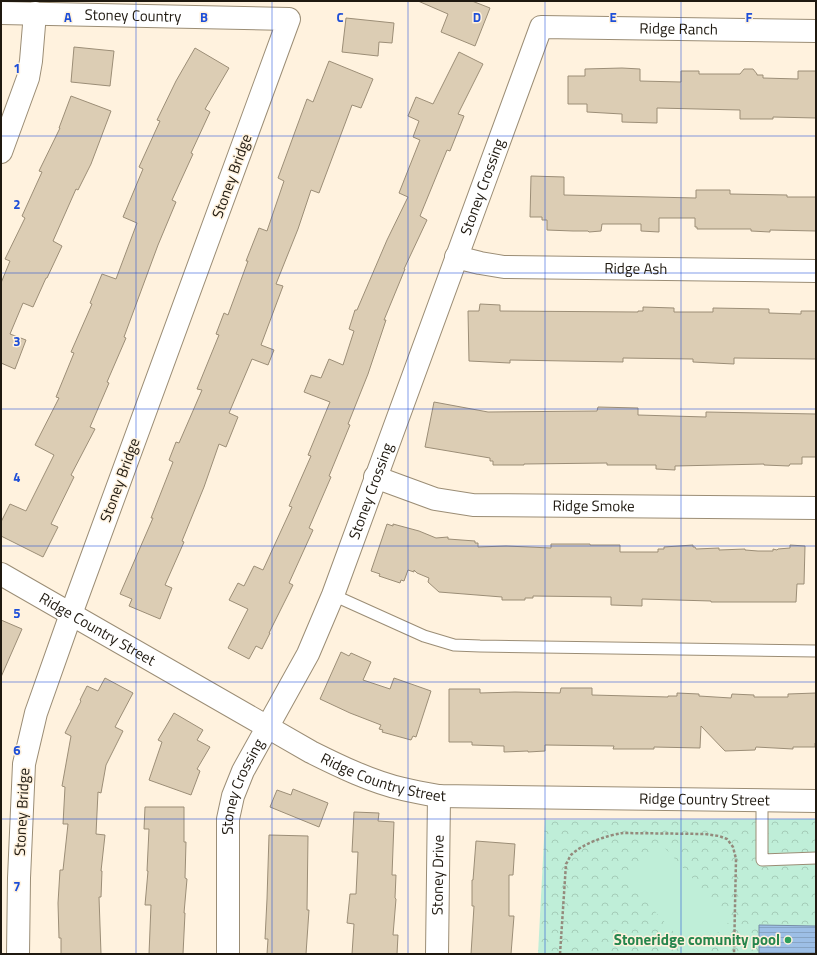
<svg xmlns="http://www.w3.org/2000/svg" width="817" height="955" font-family="'Titillium Web',sans-serif">
  <style>
    .forest { fill: url(#forest-crowns) }
    .pitch { fill: #bfeed8 }
    .water { fill: url(#water-rules); stroke: #778da6 }
    .building { fill: #dccdb4; stroke: #9c8e77 }
    .lines { fill: none; stroke-linecap: round; stroke-linejoin: round }
    .service-casing { stroke: #9b8d75; stroke-width: 13 }
    .minor-casing { stroke: #9b8d75; stroke-width: 24 }
    .path { stroke: #948a7c; stroke-width: 2.5; stroke-dasharray: 3 2; stroke-linecap: butt }
    .service { stroke: #fff; stroke-width: 11 }
    .minor { stroke: #fff; stroke-width: 22 }
    .grid { fill: none; stroke: #1d4ed8; stroke-width: 1; stroke-opacity: 0.55 }
    .leisure-dot { fill: #2e9e5b; stroke: #fff2de; stroke-width: 1.5 }
    .labels { text-anchor: middle; stroke-width: 3; stroke-linejoin: round; paint-order: stroke }
    .street-label { font-size: 15px; fill: #1f1910; stroke: #fff2de }
    .leisure-label { font-size: 15px; font-weight: bold; fill: #27864d; stroke: #fff2de; text-anchor: end }
    .grid-label { font-size: 13px; text-anchor: middle; font-weight: bold; fill: #1d4ed8; stroke: #fff2de; stroke-width: 3; stroke-linejoin: round; paint-order: stroke }
  </style>
  <defs>
    <pattern id="forest-crowns" width="20" height="18" patternUnits="userSpaceOnUse"><rect width="20" height="18" fill="#bfeed8"/><path d="M2 6a3 3 0 1 1 6 0M12 15a3 3 0 1 1 6 0" fill="none" stroke="#a4ccb8"/></pattern>
    <pattern id="water-rules" width="6" height="5" patternUnits="userSpaceOnUse"><rect width="6" height="5" fill="#9dbfe6"/><path d="M0 2.5h6" fill="none" stroke="#87a4c4"/></pattern>
  </defs>
  <rect width="100%" height="100%" fill="#fff2de"/>
  <path class="forest" d="M 816,819 L 816,954 L 538,954 L 545,820 Z"/>
  <path class="pitch" d="M 663,846 L 731,920 L 695,954 L 693,954 L 627,880 Z"/>
  <path class="water" d="M 759,925 L 816,926 L 816,954 L 759,954 Z"/>
  <path class="building" d="M 418,1 L 472,1 L 490,8 L 475,46 L 441,32 L 448,14 Z
    M 346,18 L 394,23 L 392,43 L 379,42 L 378,56 L 342,52 Z
    M 74,47 L 114,51 L 110,86 L 71,82 Z
    M 195,48 L 229,68 L 205,109 L 210,112 L 191,153 L 193,154 L 172,200 L 176,202 L 158,245 L 124,337 L 126,338 L 107,382 L 109,383 L 90,427 L 95,429 L 71,475 L 74,477 L 51,524 L 58,527 L 43,557 L 1,536 L 1,522 L 10,504 L 26,511 L 54,455 L 35,445 L 59,398 L 56,397 L 74,353 L 71,352 L 92,304 L 90,303 L 102,274 L 116,279 L 137,223 L 123,217 L 143,169 L 139,167 L 160,121 L 157,120 L 176,81 Z
    M 459,52 L 483,64 L 458,114 L 464,116 L 450,151 L 447,150 L 420,216 L 427,220 L 404,269 L 405,269 L 384,320 L 386,320 L 368,374 L 348,424 L 350,425 L 329,476 L 331,477 L 309,528 L 313,530 L 289,583 L 293,585 L 269,633 L 270,633 L 262,649 L 256,646 L 249,659 L 228,648 L 248,609 L 229,600 L 238,583 L 244,586 L 254,566 L 263,570 L 292,507 L 289,506 L 311,456 L 308,455 L 330,402 L 304,392 L 311,375 L 321,378 L 329,359 L 343,365 L 354,331 L 349,329 L 355,310 L 357,310 L 387,240 L 408,197 L 399,193 L 420,140 L 413,137 L 419,121 L 408,116 L 416,97 L 433,104 Z
    M 329,61 L 373,79 L 361,108 L 352,105 L 319,193 L 311,190 L 298,229 L 276,284 L 283,286 L 261,345 L 274,350 L 268,365 L 252,359 L 229,413 L 238,417 L 226,447 L 219,444 L 204,487 L 182,541 L 184,542 L 165,585 L 172,588 L 160,619 L 129,606 L 132,599 L 120,594 L 130,571 L 153,518 L 151,518 L 173,462 L 169,460 L 176,442 L 179,443 L 202,390 L 197,389 L 219,335 L 216,334 L 224,313 L 228,315 L 248,261 L 246,261 L 259,228 L 267,231 L 284,181 L 278,178 L 307,99 L 313,102 Z
    M 622,68 L 640,69 L 640,81 L 681,82 L 681,71 L 699,71 L 699,74 L 740,74 L 744,69 L 753,69 L 757,74 L 757,75 L 763,75 L 763,78 L 798,79 L 798,71 L 816,71 L 816,118 L 773,117 L 773,119 L 740,119 L 740,110 L 657,108 L 657,123 L 622,122 L 622,114 L 587,112 L 587,104 L 568,104 L 568,76 L 585,76 L 585,69 Z
    M 71,96 L 111,111 L 91,164 L 78,190 L 76,189 L 53,241 L 62,246 L 47,278 L 46,278 L 33,307 L 23,303 L 10,334 L 26,340 L 15,369 L 1,363 L 1,283 L 10,261 L 5,259 L 25,218 L 22,216 L 42,172 L 39,171 L 60,128 L 59,128 Z
    M 531,176 L 564,177 L 564,195 L 696,198 L 696,190 L 730,190 L 730,194 L 787,195 L 787,197 L 816,197 L 816,231 L 770,230 L 770,232 L 751,231 L 751,229 L 697,229 L 697,227 L 695,227 L 695,218 L 659,218 L 659,232 L 641,231 L 641,224 L 602,224 L 601,231 L 589,232 L 588,231 L 573,231 L 547,230 L 547,220 L 542,220 L 542,217 L 530,217 Z
    M 480,304 L 500,305 L 500,311 L 638,312 L 638,311 L 643,311 L 643,307 L 674,308 L 674,312 L 713,312 L 713,308 L 769,309 L 769,313 L 801,314 L 801,311 L 816,311 L 816,359 L 734,358 L 734,364 L 693,362 L 693,359 L 623,358 L 623,362 L 510,360 L 510,363 L 469,361 L 468,311 L 479,311 Z
    M 434,402 L 488,412 L 597,411 L 598,407 L 638,408 L 638,415 L 706,417 L 706,412 L 816,414 L 816,457 L 802,457 L 802,464 L 790,464 L 789,466 L 764,465 L 764,464 L 675,466 L 675,470 L 656,469 L 656,465 L 607,465 L 607,463 L 524,464 L 524,465 L 493,465 L 493,461 L 490,461 L 490,458 L 425,447 Z
    M 387,524 L 393,526 L 393,524 L 419,531 L 436,538 L 448,537 L 448,539 L 475,541 L 475,543 L 478,543 L 478,547 L 506,546 L 551,548 L 551,544 L 590,544 L 590,545 L 620,545 L 620,552 L 658,552 L 658,549 L 664,549 L 664,547 L 693,545 L 693,547 L 695,547 L 696,549 L 719,548 L 719,550 L 745,549 L 745,550 L 758,551 L 773,551 L 773,549 L 777,550 L 778,549 L 790,548 L 790,545 L 805,546 L 804,584 L 797,584 L 796,602 L 711,602 L 711,601 L 642,599 L 642,606 L 611,605 L 611,597 L 533,596 L 533,598 L 525,598 L 525,600 L 502,600 L 502,597 L 439,592 L 428,582 L 429,578 L 417,573 L 414,570 L 414,572 L 408,570 L 404,581 L 401,580 L 400,583 L 379,576 L 380,574 L 371,571 Z
    M 1,620 L 22,629 L 1,677 Z
    M 341,652 L 349,656 L 351,653 L 371,662 L 363,680 L 390,689 L 394,678 L 431,691 L 416,737 L 413,736 L 411,740 L 382,732 L 383,730 L 379,729 L 381,725 L 350,713 L 320,699 Z
    M 105,678 L 133,693 L 115,727 L 123,731 L 106,765 L 101,793 L 98,792 L 96,834 L 105,835 L 101,871 L 102,871 L 101,897 L 99,897 L 101,954 L 61,954 L 61,938 L 59,938 L 58,903 L 60,870 L 63,870 L 68,824 L 63,824 L 65,787 L 62,786 L 71,736 L 65,733 L 81,701 L 80,700 L 87,686 L 98,691 Z
    M 561,688 L 592,688 L 592,695 L 668,697 L 668,696 L 677,696 L 677,693 L 699,694 L 699,696 L 731,698 L 732,694 L 754,695 L 754,697 L 788,697 L 788,694 L 816,693 L 816,743 L 815,743 L 815,747 L 793,747 L 793,749 L 756,747 L 755,750 L 725,751 L 701,726 L 700,748 L 654,747 L 654,749 L 613,749 L 614,746 L 545,745 L 545,751 L 528,752 L 528,751 L 504,752 L 504,746 L 472,745 L 472,742 L 449,742 L 449,689 L 480,689 L 480,693 L 515,692 L 560,693 Z
    M 174,713 L 203,730 L 197,740 L 210,747 L 197,769 L 200,771 L 191,795 L 149,780 L 162,742 L 158,740 Z
    M 293,789 L 328,803 L 319,827 L 270,807 L 277,790 L 291,795 Z
    M 145,807 L 184,807 L 184,842 L 186,842 L 185,878 L 187,879 L 184,913 L 185,913 L 183,954 L 149,954 L 151,905 L 145,905 L 148,871 L 147,871 L 149,829 L 144,829 Z
    M 354,812 L 379,813 L 378,821 L 394,822 L 392,875 L 396,875 L 395,898 L 396,899 L 393,935 L 398,935 L 397,954 L 352,954 L 354,924 L 347,923 L 350,894 L 356,894 L 358,852 L 352,852 Z
    M 269,835 L 308,836 L 307,910 L 309,910 L 306,954 L 267,954 L 268,939 L 265,939 L 267,899 Z
    M 476,841 L 515,844 L 513,875 L 509,875 L 509,916 L 514,916 L 511,954 L 471,954 L 474,906 L 472,906 L 472,880 L 473,880 Z"/>
  <g class="lines">
    <g class="service-casing">
      <path id="service" d="M 333,595 L 424,636 L 454,645 L 480,646 L 816,651
        M 762,800 L 762,860 L 816,858"/>
    </g>
    <g class="minor-casing">
      <g id="minor">
        <path id="s1" d="M 1,13 L 289,19 L 71,614 L 36,713 L 24,764 L 19,878 L 18,954"/>
        <path d="M 1,152 L 28,78 L 31,61 L 35,13"/>
        <path id="s2" d="M 456,257 L 480,263 L 504,267 L 816,271"/>
        <path id="s3" d="M 375,477 L 435,499 L 473,505 L 816,508"/>
        <path id="s4" d="M 1,574 L 311,752 C 339,766 372,782 403,789 C 415,792 427,794 439,796 L 816,801"/>
        <path id="s5" d="M 228,954 L 228,819 L 233,796 L 243,771 L 308,654 L 333,595 L 541,27 L 816,31"/>
        <path id="s6" d="M 437,954 L 439,796"/>
      </g>
    </g>
    <path class="path" d="M 560,954 L 566,864 C 568,861 569,858 571,855 C 582,844 607,835 623,833 L 705,834 L 719,836 L 727,839 L 733,847 L 736,859 L 734,954"/>
    <use href="#service" class="service"/>
    <use href="#minor" class="minor"/>
  </g>
  <path class="grid" d="M 136,1 L 136,954M 272,1 L 272,954M 408,1 L 408,954M 545,1 L 545,954M 681,1 L 681,954M 1,136 L 816,136M 1,273 L 816,273M 1,409 L 816,409M 1,546 L 816,546M 1,682 L 816,682M 1,819 L 816,819"/>
  <circle class="leisure-dot" cx="788" cy="940" r="4"/>
  <g class="labels">
    <g class="street-label">
      <text dy="5" stroke="none"><textPath href="#s1" startOffset="132">Stoney Country</textPath></text>
      <text dy="5" stroke="none"><textPath href="#s5" startOffset="1126">Ridge Ranch</textPath></text>
      <text transform="translate(232 176) rotate(-70)" y="5">Stoney Bridge</text>
      <text dy="5" stroke="none"><textPath href="#s5" startOffset="818">Stoney Crossing</textPath></text>
      <text dy="5" stroke="none"><textPath href="#s2" startOffset="181">Ridge Ash</textPath></text>
      <text transform="translate(120 480) rotate(-70)" y="5">Stoney Bridge</text>
      <text dy="5" stroke="none"><textPath href="#s5" startOffset="494">Stoney Crossing</textPath></text>
      <text dy="5" stroke="none"><textPath href="#s3" startOffset="223">Ridge Smoke</textPath></text>
      <text dy="5" stroke="none"><textPath href="#s4" startOffset="111">Ridge Country Street</textPath></text>
      <text dy="5" stroke="none"><textPath href="#s4" startOffset="435">Ridge Country Street</textPath></text>
      <text dy="5" stroke="none"><textPath href="#s5" startOffset="170">Stoney Crossing</textPath></text>
      <text dy="5" stroke="none"><textPath href="#s4" startOffset="759">Ridge Country Street</textPath></text>
      <text transform="translate(22 812) rotate(-87)" y="5">Stoney Bridge</text>
      <text dy="5" stroke="none"><textPath href="#s6" startOffset="79">Stoney Drive</textPath></text>
    </g>
    <g class="leisure-label">
      <text x="780" y="945">Stoneridge comunity pool</text>
    </g>
  </g>
  <g class="grid-label">
    <text x="68" y="22">A</text>
    <text x="204" y="22">B</text>
    <text x="340" y="22">C</text>
    <text x="477" y="22">D</text>
    <text x="613" y="22">E</text>
    <text x="749" y="22">F</text>
    <text x="17" y="73">1</text>
    <text x="17" y="209">2</text>
    <text x="17" y="346">3</text>
    <text x="17" y="482">4</text>
    <text x="17" y="618">5</text>
    <text x="17" y="755">6</text>
    <text x="17" y="891">7</text>
  </g>
  <rect width="817" height="955" fill="none" stroke="#1f1910" stroke-width="4"/>
</svg>
